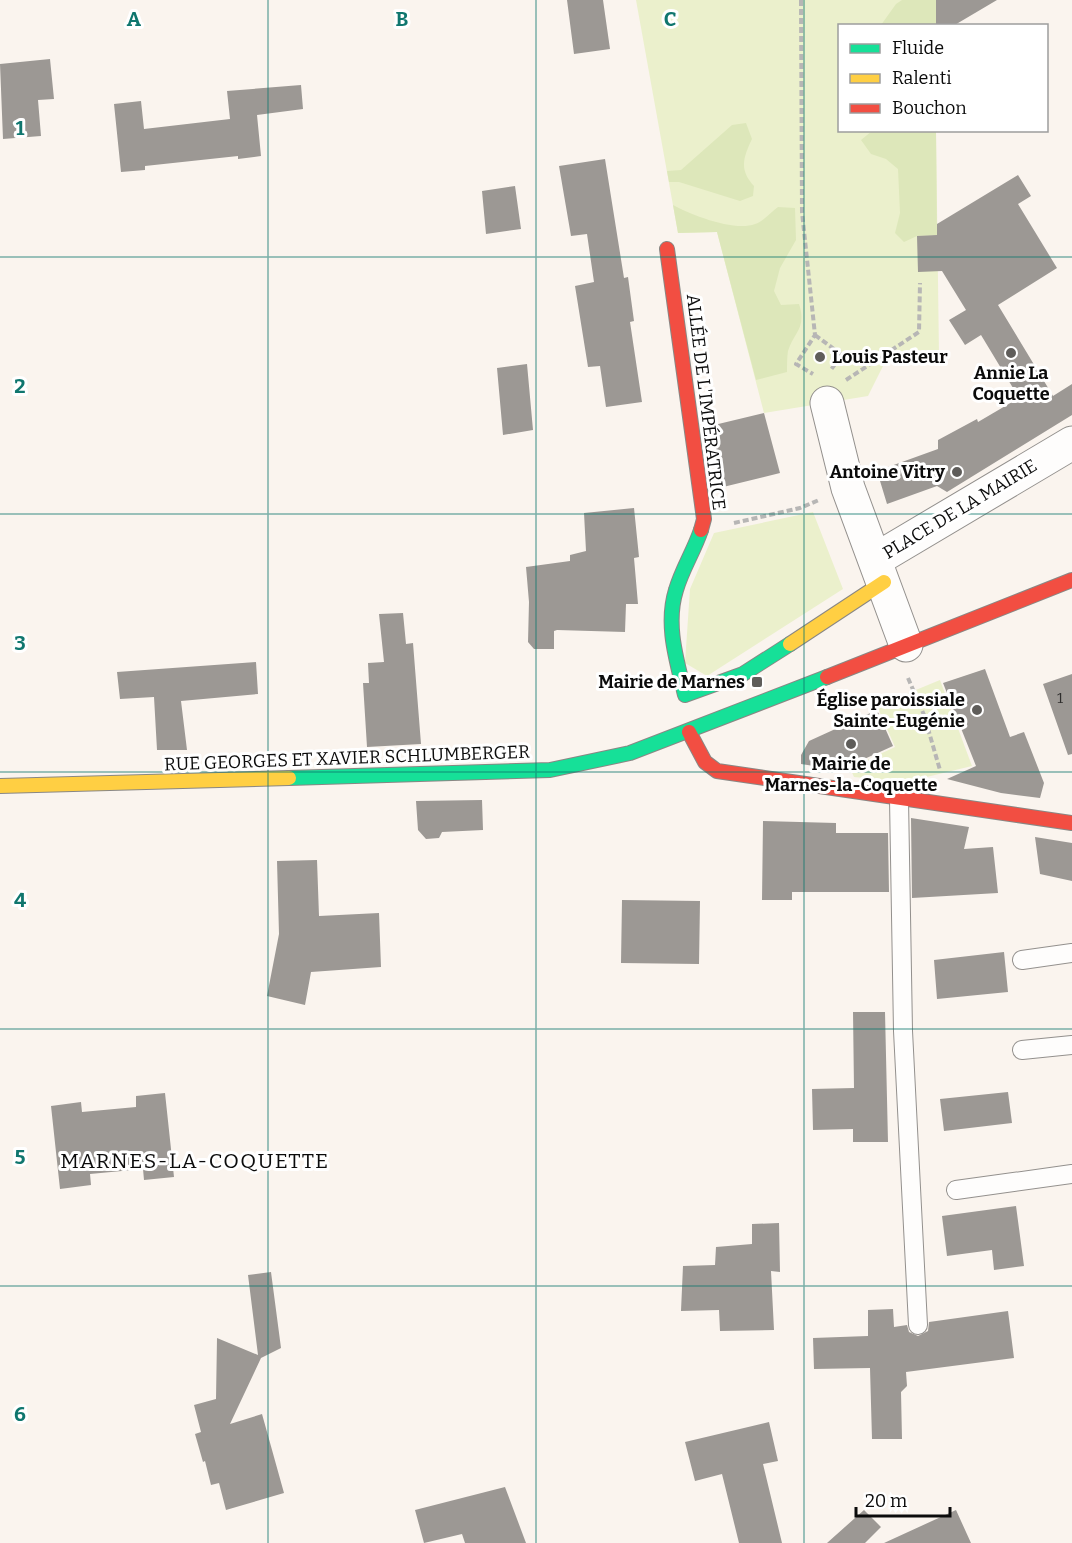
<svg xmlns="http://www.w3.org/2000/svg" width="1072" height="1543" font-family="Bitter,serif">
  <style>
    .green { fill: #ebf0cc }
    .forest { fill: #dde7ba }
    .building { fill: #9c9894 }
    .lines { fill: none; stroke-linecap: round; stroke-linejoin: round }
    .lane-casing { stroke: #93908d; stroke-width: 20 }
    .street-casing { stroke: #93908d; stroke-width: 35 }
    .fast-casing { stroke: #898784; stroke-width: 16 }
    .slow-casing { stroke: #898784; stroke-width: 16 }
    .jam-casing { stroke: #898784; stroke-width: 16 }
    .path { stroke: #b7b6b5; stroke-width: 4; stroke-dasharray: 6 3; stroke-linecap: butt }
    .lane { stroke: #fefdfc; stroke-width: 18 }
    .street { stroke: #fefdfc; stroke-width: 33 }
    .fast { stroke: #16e098; stroke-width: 14 }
    .slow { stroke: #ffcf43; stroke-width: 14 }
    .jam { stroke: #f24e42; stroke-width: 14 }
    .grid { fill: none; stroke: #0f766e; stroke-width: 1.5; stroke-opacity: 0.55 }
    .poi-dot { fill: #5f5d5a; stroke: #fff; stroke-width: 2 }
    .labels { text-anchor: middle; stroke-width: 6; stroke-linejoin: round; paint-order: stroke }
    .number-label { font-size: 15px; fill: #2f2e2d }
    .poi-label { font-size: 18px; font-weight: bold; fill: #0b0b0b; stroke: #fff; text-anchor: end }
    .street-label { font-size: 18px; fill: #0b0b0b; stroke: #fff }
    .quarter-label { font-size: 21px; letter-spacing: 1.5px; fill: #0b0b0b; stroke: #fff }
    .grid-label { font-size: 20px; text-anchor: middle; font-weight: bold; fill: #0f766e; stroke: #fff; stroke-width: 6; stroke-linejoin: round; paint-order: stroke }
  </style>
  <rect width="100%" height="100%" fill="#faf4ee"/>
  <path class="green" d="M 636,0 L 936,0 L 936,25 L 840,26 L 840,130 L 936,131 L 939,355 L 884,364 L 868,396 L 764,413 L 717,232 L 678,233 Z
    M 813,512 L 843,589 L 707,676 L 685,663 L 690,589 L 714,533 Z
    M 940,680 L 972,766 L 906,782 L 854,777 L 850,768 L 895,747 L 877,706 Z"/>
  <path class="forest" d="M 902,0 L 936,0 L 936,25 L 881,25 L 896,4 Z
    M 746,123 L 752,139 C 743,158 739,170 754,186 L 753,196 L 740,201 L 679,182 L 669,182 L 667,171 L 681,170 L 732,125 Z
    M 872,131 L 936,131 L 937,235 L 917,236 L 904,242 L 895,233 L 900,213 L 898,169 L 886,159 L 871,154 L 861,140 Z
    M 673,205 C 691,215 735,232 755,224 C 764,221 771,212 778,207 L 795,208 L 796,240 L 780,268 L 774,291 L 781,305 L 799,304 C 807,328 794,332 788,351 C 787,357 787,365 787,372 L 756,380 L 717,232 L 678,233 Z"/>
  <path class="building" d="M 567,0 L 603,0 L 610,49 L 574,54 Z
    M 936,0 L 997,0 L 953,26 L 936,26 Z
    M 50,59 L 54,99 L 38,100 L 41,136 L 3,139 L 0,64 Z
    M 301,85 L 303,109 L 257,115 L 261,156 L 238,159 L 238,156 L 145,166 L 145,170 L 121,172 L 114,104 L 141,101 L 144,129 L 230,119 L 227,91 Z
    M 605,159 L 624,278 L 628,277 L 634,321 L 630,322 L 642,402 L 606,407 L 600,366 L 588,367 L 575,286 L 594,282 L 587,234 L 571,236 L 559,166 Z
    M 1018,175 L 1031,196 L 1018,204 L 1057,268 L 998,305 L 1053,396 L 1072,384 L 1072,415 L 947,492 L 937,486 L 887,504 L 877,471 L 938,449 L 938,440 L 977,419 L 978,422 L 1019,398 L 981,335 L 965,345 L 949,320 L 966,310 L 942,271 L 918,272 L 917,236 L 937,235 L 937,224 Z
    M 515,186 L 521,229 L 486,234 L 482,191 Z
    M 527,364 L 533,430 L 503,435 L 497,368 Z
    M 764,413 L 780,473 L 719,488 L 710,426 Z
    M 634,508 L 639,557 L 634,558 L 638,604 L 626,604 L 625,632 L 557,630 L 554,631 L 554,649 L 534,649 L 528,642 L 529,602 L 526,567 L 570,561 L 570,555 L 586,551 L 584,513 Z
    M 403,613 L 406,644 L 413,643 L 421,744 L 367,747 L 363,683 L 369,683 L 368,663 L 384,662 L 379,614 Z
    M 256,662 L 258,694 L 181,701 L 187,750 L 157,750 L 154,697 L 120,699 L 117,672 Z
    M 985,669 L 1010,737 L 1024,732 L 1044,783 L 1040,798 L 1001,793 L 947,779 L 976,766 L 943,683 Z
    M 1072,674 L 1072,754 L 1068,755 L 1043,684 Z
    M 877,710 L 893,746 L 840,770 L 801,764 L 801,755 L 809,741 Z
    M 482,800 L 483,830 L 442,832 L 439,838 L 426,839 L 418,830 L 416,801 Z
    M 911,818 L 969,827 L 964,849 L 993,847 L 998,893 L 912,898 Z
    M 763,821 L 836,823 L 836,833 L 888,833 L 889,892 L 792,892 L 792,900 L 762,900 Z
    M 1035,837 L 1072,843 L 1072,881 L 1040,874 Z
    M 317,860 L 319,916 L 379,913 L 381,967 L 311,972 L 305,1005 L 267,996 L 279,934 L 277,861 Z
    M 622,900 L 700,901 L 699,964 L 621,963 Z
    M 1004,952 L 1008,992 L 937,999 L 934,960 Z
    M 853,1012 L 885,1012 L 888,1142 L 853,1142 L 853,1129 L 813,1130 L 812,1089 L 854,1088 Z
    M 1008,1092 L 1012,1123 L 944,1131 L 940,1099 Z
    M 165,1093 L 174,1177 L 144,1180 L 143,1169 L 90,1174 L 91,1185 L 60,1189 L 51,1106 L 81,1102 L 82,1112 L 136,1107 L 136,1096 Z
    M 1016,1206 L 1024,1266 L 994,1270 L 992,1250 L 947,1256 L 942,1216 Z
    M 779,1223 L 780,1272 L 771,1271 L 774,1330 L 720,1331 L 719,1310 L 681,1311 L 683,1266 L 715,1265 L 716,1247 L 752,1244 L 752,1224 Z
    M 271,1272 L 281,1348 L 261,1358 L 230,1424 L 262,1414 L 284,1493 L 226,1510 L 219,1483 L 211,1485 L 205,1461 L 203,1462 L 195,1434 L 201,1432 L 194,1405 L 216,1399 L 217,1338 L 258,1355 L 248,1275 Z
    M 893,1309 L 894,1327 L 907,1325 L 909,1332 L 918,1336 L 928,1331 L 929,1322 L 1008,1311 L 1014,1358 L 906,1372 L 907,1386 L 901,1392 L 902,1439 L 872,1439 L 870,1368 L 814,1369 L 813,1338 L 868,1336 L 868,1310 Z
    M 769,1422 L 778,1461 L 763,1464 L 782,1543 L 739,1543 L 722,1474 L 695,1481 L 685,1442 Z
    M 505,1487 L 526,1543 L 465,1543 L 462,1534 L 424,1543 L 415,1510 Z
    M 864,1510 L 881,1527 L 865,1543 L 827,1543 Z
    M 956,1510 L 971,1543 L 884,1543 Z"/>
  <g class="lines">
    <g class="lane-casing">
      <path id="lane" d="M 899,799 L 903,1031 L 918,1325
        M 1022,960 L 1072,953
        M 1022,1050 L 1072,1045
        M 956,1190 L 1072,1174"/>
    </g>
    <g class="street-casing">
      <path id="street" d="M 827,403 L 848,488 L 906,645
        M 875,560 L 1072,443"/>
    </g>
    <g class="fast-casing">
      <path id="fast" d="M 701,530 C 694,551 682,569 676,590 C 665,625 677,661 685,695 L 743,674 L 790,644
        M 289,778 L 550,770 L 630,753 L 827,677"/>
    </g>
    <g class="slow-casing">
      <path id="slow" d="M 790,644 L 884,582
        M 0,786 L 289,778"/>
    </g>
    <g class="jam-casing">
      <path id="jam" d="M 667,249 L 704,519 L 701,530
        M 827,677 L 1072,580
        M 689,732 L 705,762 L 717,771 L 1072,823"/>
    </g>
    <path class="path" d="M 801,0 L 802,212 L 815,335 L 796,364 L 813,374
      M 815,335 L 842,355 L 830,371
      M 846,380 L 919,332 L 920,283
      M 734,523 L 800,508 L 819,500
      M 908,678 L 924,715 L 940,770"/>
    <use href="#lane" class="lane"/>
    <use href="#street" class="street"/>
    <use href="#fast" class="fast"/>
    <use href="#slow" class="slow"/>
    <use href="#jam" class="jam"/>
  </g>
  <path class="grid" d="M 268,0 L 268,1543M 536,0 L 536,1543M 804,0 L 804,1543M 0,257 L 1072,257M 0,514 L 1072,514M 0,772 L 1072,772M 0,1029 L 1072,1029M 0,1286 L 1072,1286"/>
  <g class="poi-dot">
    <circle cx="1011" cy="353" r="6"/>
    <circle cx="820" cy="357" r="6"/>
    <circle cx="957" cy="472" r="6"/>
    <rect x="751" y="676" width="12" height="12" rx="3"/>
    <circle cx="977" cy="710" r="6"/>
    <circle cx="851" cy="744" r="6"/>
  </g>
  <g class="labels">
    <g class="number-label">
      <text x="1060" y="703">1</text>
    </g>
    <g class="poi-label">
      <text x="832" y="363" text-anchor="start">Louis Pasteur</text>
      <text x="1011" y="379" text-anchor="middle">Annie La<tspan x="1011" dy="21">Coquette</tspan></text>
      <text x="945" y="478">Antoine Vitry</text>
      <text x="745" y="688">Mairie de Marnes</text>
      <text x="965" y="706">Église paroissiale<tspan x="965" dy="21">Sainte-Eugénie</tspan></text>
      <text x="851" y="770" text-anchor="middle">Mairie de<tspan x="851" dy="21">Marnes-la-Coquette</tspan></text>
    </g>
    <g class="street-label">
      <text transform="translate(706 402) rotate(83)" y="6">ALLÉE DE L'IMPÉRATRICE</text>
      <text transform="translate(960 509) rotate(-31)" y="6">PLACE DE LA MAIRIE</text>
      <text transform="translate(347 758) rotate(-2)" y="6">RUE GEORGES ET XAVIER SCHLUMBERGER</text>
    </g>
    <g class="quarter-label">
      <text x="195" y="1168">MARNES-LA-COQUETTE</text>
    </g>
  </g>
  <g class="grid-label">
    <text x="134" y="26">A</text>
    <text x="402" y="26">B</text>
    <text x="670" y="26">C</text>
    <text x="20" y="135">1</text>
    <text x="20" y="393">2</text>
    <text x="20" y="650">3</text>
    <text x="20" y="907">4</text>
    <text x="20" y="1164">5</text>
    <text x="20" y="1421">6</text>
  </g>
  <rect x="838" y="24" width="210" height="108" fill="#ffffff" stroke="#9d9d9d" stroke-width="1.5"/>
  <rect x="850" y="44" width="30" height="9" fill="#16e098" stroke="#9d9d9d" stroke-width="1.5"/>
  <text x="892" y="54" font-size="18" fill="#0b0b0b">Fluide</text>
  <rect x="850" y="74" width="30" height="9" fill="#ffcf43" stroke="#9d9d9d" stroke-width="1.5"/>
  <text x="892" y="84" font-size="18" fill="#0b0b0b">Ralenti</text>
  <rect x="850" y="104" width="30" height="9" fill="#f24e42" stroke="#9d9d9d" stroke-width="1.5"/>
  <text x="892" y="114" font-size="18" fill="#0b0b0b">Bouchon</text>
  <path d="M856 1507v9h94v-9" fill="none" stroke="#0b0b0b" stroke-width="3"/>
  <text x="865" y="1507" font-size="18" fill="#0b0b0b" stroke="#ffffff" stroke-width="4.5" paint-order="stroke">20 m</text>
</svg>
